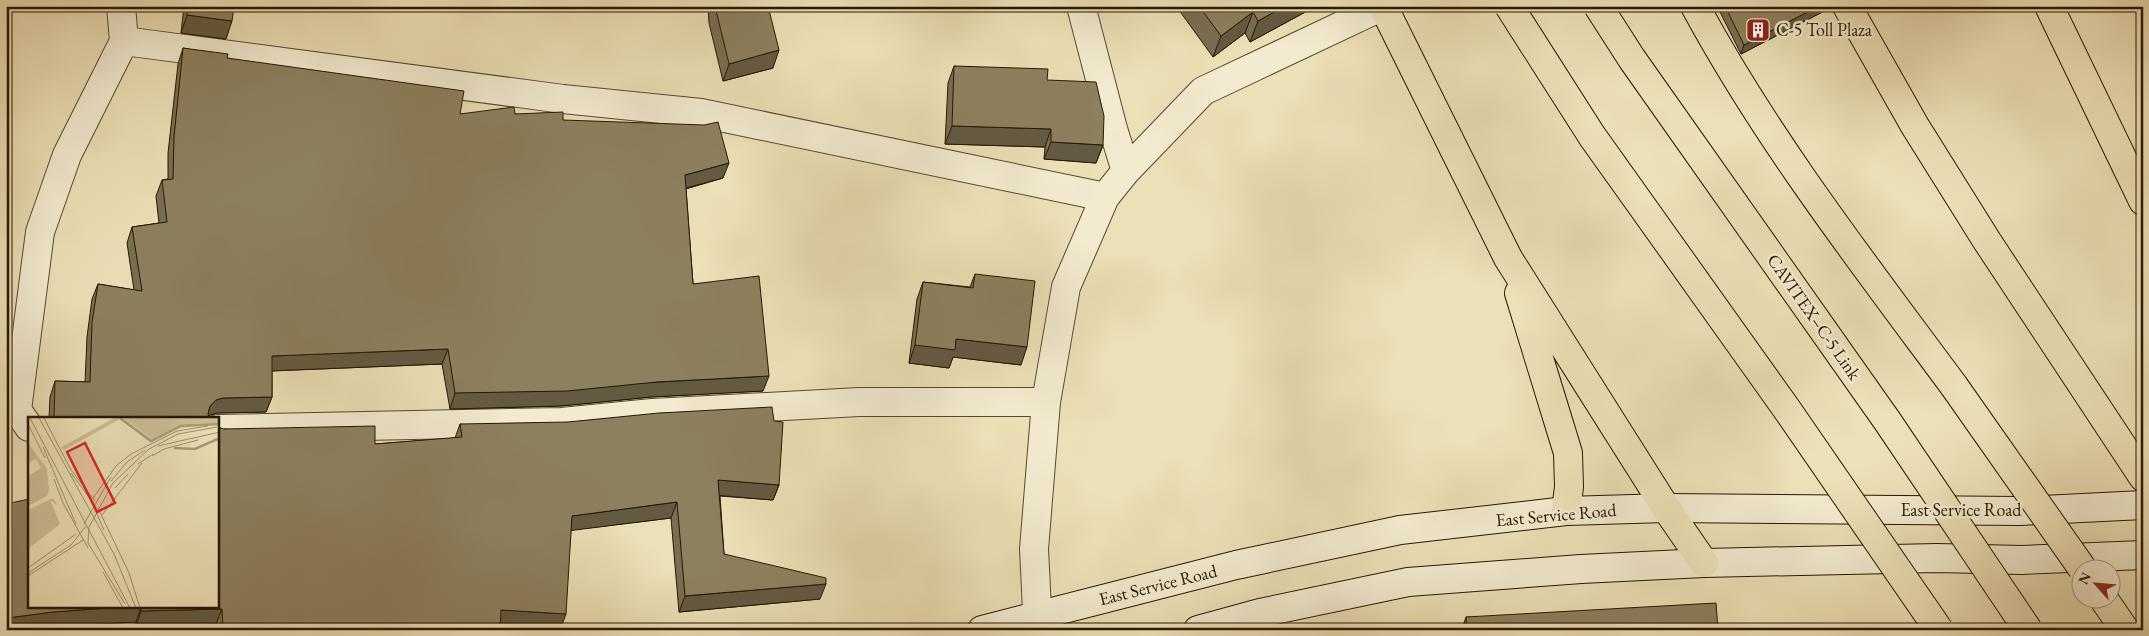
<svg xmlns="http://www.w3.org/2000/svg" width="2149" height="636" font-family="'EB Garamond',serif">
  <style>
    .lines { fill: none; stroke-linecap: round; stroke-linejoin: round }
    .street-casing { stroke: #58492e; stroke-width: 30 }
    .secondary-casing { stroke: #271700; stroke-width: 30 }
    .primary-casing { stroke: #271700; stroke-width: 30 }
    .highway-casing { stroke: #271700; stroke-width: 30 }
    .street { stroke: #f3ebd0; stroke-width: 28 }
    .secondary { stroke: #f3ebd0; stroke-width: 28 }
    .primary { stroke: #ece0b6; stroke-width: 28 }
    .highway { stroke: #ece0b6; stroke-width: 28 }
    .highway-bridge-casing { stroke: #271700; stroke-width: 30; stroke-linecap: butt }
    .highway-bridge { stroke: #ece0b6; stroke-width: 28 }
    .wall { fill: #796e52; stroke: #271700 }
    .shaded-wall { fill: #635a42; stroke: #271700 }
    .building { fill: #8d805f; stroke: #271700 }
    .labels { text-anchor: middle; stroke-width: 5; stroke-linejoin: round; paint-order: stroke }
    .poi-label { font-size: 18px; fill: #271700; stroke: #f3ebd0; text-anchor: start }
    .street-label { font-size: 18px; fill: #271700; stroke: #f3ebd0 }
    .inset-river { fill: none; stroke: #a99c78; stroke-width: 2.5 }
    .inset-road { fill: none; stroke: #9d906d; stroke-width: 1 }
    .view { fill: #d62828; fill-opacity: 0.15; stroke: #d62828; stroke-width: 2.5 }
    .inset-edge { fill: none; stroke: #271700; stroke-width: 2.5 }
  </style>
  <rect width="100%" height="100%" fill="#ece0b6"/>
  <filter id="stains"><feTurbulence type="fractalNoise" baseFrequency=".004" numOctaves="4"/><feColorMatrix values="0 0 0 0 .2 0 0 0 0 .09 0 0 0 0 .02 0 0 0 .5 -.17"/></filter>
  <radialGradient id="worn" r=".72"><stop offset=".6" stop-color="#630" stop-opacity="0"/><stop offset="1" stop-color="#630" stop-opacity=".3"/></radialGradient>
  <g class="lines">
    <g class="street-casing">
      <path id="street" d="M 1081,6 L 1113,129 L 1126,171
        M 124,41 L 563,99 L 701,113 L 1105,197
        M 29,427 L 17,410 L 40,232 L 67,155 L 124,41 L 121,6
        M 218,429 L 562,422 L 652,413 L 859,402 L 1046,402
        M 1038,630 L 1034,549 L 1046,402 L 1066,287 L 1105,197 L 1126,171 L 1203,91 L 1383,6"/>
    </g>
    <g class="secondary-casing">
      <path id="secondary" d="M 982,630 L 1236,565 L 1400,530 L 1566,511 L 1666,508 L 2020,511 L 2143,505
        M 1198,630 L 1260,613 L 1408,582 L 1581,569 L 1704,563 L 1937,558 L 2022,560 L 2143,555"/>
    </g>
    <g class="primary-casing">
      <path id="primary" d="M 1383,6 L 1508,258 L 1666,508 L 1704,563
        M 2049,6 L 2143,201
        M 1519,293 L 1568,453 L 1569,487 L 1566,511"/>
    </g>
    <g class="highway-casing">
      <path id="highway" d="M 1695,6 C 1768,141 1863,263 1954,386
        M 1847,6 L 1915,126 L 1987,241 L 2143,477
        M 2103,598 L 2125,630"/>
    </g>
    <use href="#street" class="street"/>
    <use href="#secondary" class="secondary"/>
    <use href="#primary" class="primary"/>
    <use href="#highway" class="highway"/>
    <g class="highway-bridge-casing">
      <path id="highway-bridge" d="M 1509,6 L 1592,136 L 1786,408 L 1939,630
        M 1598,6 L 1632,59 L 1888,422 L 2028,630
        M 1954,386 L 2082,568"/>
    </g>
    <use href="#highway-bridge" class="highway-bridge"/>
  </g>
  <path class="wall" d="M 184,6 L 234,6 L 226,39 L 181,33 Z
    M 708,6 L 768,6 L 773,68 L 723,81 L 709,23 Z
    M 1176,6 L 1311,6 L 1309,10 L 1250,42 L 1245,33 L 1213,57 Z
    M 1717,6 L 1832,6 L 1832,7 L 1741,54 Z
    M 183,48 L 227,58 L 460,114 L 515,114 L 563,120 L 723,178 L 686,189 L 693,284 L 763,391 L 651,397 L 561,406 L 450,409 L 442,364 L 272,371 L 272,397 L 266,412 L 217,413 L 210,415 L 209,417 L 209,418 L 49,418 L 50,397 L 55,381 L 85,382 L 87,337 L 92,299 L 98,284 L 134,290 L 127,243 L 132,227 L 159,223 L 156,196 L 162,180 L 168,179 L 168,153 L 178,64 Z
    M 954,66 L 1047,80 L 1103,145 L 1096,163 L 1044,159 L 1045,147 L 945,144 L 948,83 Z
    M 975,274 L 1021,365 L 953,357 L 949,368 L 909,363 L 917,299 L 923,282 L 970,287 Z
    M 460,424 L 779,485 L 773,500 L 720,496 L 724,554 L 820,599 L 679,612 L 671,518 L 571,530 L 560,630 L 500,626 L 500,630 L 216,630 L 216,624 L 136,626 L 136,622 L 47,627 L 29,630 L 6,630 L 6,504 L 29,607 L 218,607 L 224,429 L 375,444 L 455,438 Z
    M 1466,617 L 1718,630 L 1463,630 L 1463,626 Z"/>
  <path class="shaded-wall" d="M 1285,6 L 1311,6 L 1309,10 L 1250,42 L 1258,21 Z
    M 1819,6 L 1832,6 L 1832,7 L 1741,54 L 1744,45 Z
    M 1253,12 L 1245,33 L 1213,57 L 1221,36 Z
    M 187,15 L 232,21 L 226,39 L 181,33 Z
    M 779,50 L 773,68 L 723,81 L 729,64 Z
    M 952,126 L 1051,129 L 1045,147 L 945,144 Z
    M 1051,142 L 1103,145 L 1096,163 L 1044,159 Z
    M 729,163 L 723,178 L 679,190 L 685,175 Z
    M 956,339 L 1027,347 L 1021,365 L 953,357 L 949,368 L 909,363 L 915,345 Z
    M 448,349 L 442,364 L 267,371 L 272,356 Z
    M 769,376 L 763,391 L 651,397 L 561,406 L 450,409 L 455,393 Z
    M 272,397 L 266,412 L 217,413 L 210,415 L 207,418 L 210,406 L 216,400 L 223,398 Z
    M 718,480 L 779,485 L 773,500 L 713,495 Z
    M 677,502 L 671,518 L 567,531 L 572,516 Z
    M 826,584 L 820,599 L 679,612 L 685,596 Z
    M 122,607 L 141,607 L 136,622 L 47,627 L 29,630 L 6,630 L 7,618 L 53,612 Z
    M 222,609 L 216,624 L 136,626 L 141,611 Z
    M 501,610 L 566,614 L 560,630 L 495,626 Z"/>
  <path class="building" d="M 188,6 L 234,6 L 232,21 L 187,15 Z
    M 715,6 L 768,6 L 779,50 L 729,64 Z
    M 1199,6 L 1285,6 L 1258,21 L 1253,12 L 1221,36 Z
    M 1725,6 L 1819,6 L 1744,45 Z
    M 183,48 L 228,54 L 227,58 L 464,91 L 460,114 L 514,107 L 515,114 L 563,112 L 563,120 L 704,125 L 718,122 L 729,163 L 685,175 L 693,284 L 759,276 L 769,376 L 657,382 L 567,391 L 455,393 L 448,349 L 272,356 L 272,397 L 223,398 L 216,400 L 210,406 L 208,414 L 209,418 L 54,418 L 55,381 L 90,382 L 92,322 L 98,284 L 142,291 L 132,227 L 167,222 L 162,180 L 173,179 L 174,137 Z
    M 954,66 L 1048,69 L 1047,80 L 1096,82 L 1104,116 L 1103,145 L 1051,142 L 1051,129 L 952,126 Z
    M 975,274 L 1035,281 L 1027,347 L 956,339 L 955,350 L 915,345 L 923,282 L 973,288 Z
    M 772,407 L 774,421 L 783,422 L 779,485 L 718,480 L 724,554 L 826,578 L 826,584 L 685,596 L 677,502 L 572,516 L 566,614 L 501,610 L 500,630 L 223,630 L 222,609 L 141,611 L 141,607 L 218,607 L 218,427 L 224,429 L 375,426 L 375,444 L 462,437 L 460,424 L 568,422 L 659,413 Z
    M 29,499 L 29,607 L 122,607 L 53,612 L 7,618 L 6,504 Z
    M 1716,603 L 1718,630 L 1467,630 L 1466,617 Z"/>
  <defs>
    <g id="building-square" transform="scale(1.25)"><rect x="-9" y="-9" width="18" height="18" rx="4" fill="#8f2418" stroke="#f3ebd0"/><path d="M-4-6H4V6H1V3H-1V6H-4ZM-2.5-4.3h1.7v1.8h-1.7ZM.8-4.3h1.7v1.8H.8ZM-2.5-1h1.7V.8h-1.7ZM.8-1h1.7V.8H.8Z" fill="#fff"/></g>
  </defs>
  <g fill-rule="evenodd">
    <use href="#building-square" x="1758" y="30"/>
  </g>
  <g class="labels">
    <g class="poi-label">
      <text x="1776" y="36">C-5 Toll Plaza</text>
    </g>
    <g class="street-label">
      <text transform="translate(1814 317) rotate(55)" y="6">CAVITEX–C-5 Link</text>
      <text x="1961" y="516">East Service Road</text>
      <text transform="translate(1556 515) rotate(-5)" y="6">East Service Road</text>
      <text transform="translate(1158 585) rotate(-14)" y="6">East Service Road</text>
    </g>
  </g>
  <g transform="translate(28 417)">
    <rect width="191" height="191" fill="#ece0b6"/>
    <path d="M 86,1 L 94,1 L 36,33 L 34,30 ZM 95,1 L 191,1 L 191,6 L 151,9 L 124,22 ZM 0,26 L 19,52 L 21,73 L 19,79 L 0,89 L 0,59 L 13,51 L 8,42 L 0,46 ZM 25,81 L 30,89 L 22,83 L 32,107 L 0,132 L 0,93 Z" fill="#cbbe97"/>
    <path class="inset-river" d="M 92,1 L 123,24 L 153,9 L 192,7M 146,31 L 167,32 L 192,21"/>
    <path class="inset-road" d="M 2,1 L 102,191M 11,1 L 86,137 L 108,191M 16,1 L 43,53 L 67,84M 0,7 L 17,41M 130,29 L 192,15M 15,30 L 48,107M 124,39 L 136,32 L 170,23M 110,47 L 125,37M 43,56 L 63,83 L 76,113M 26,62 L 35,86 L 60,131M 83,64 L 99,45 L 117,33M 87,71 L 100,57M 65,81 L 88,49 L 103,37 L 149,14 L 180,9M 70,91 L 101,156 L 112,191M 74,98 L 114,46M 56,107 L 83,60M 0,151 L 48,117M 75,155 L 95,191M 0,156 L 43,128 L 58,109M 0,159 L 55,123M 97,187 L 60,126 L 61,110 L 85,66 L 121,32 L 150,17 L 189,10"/>
    <path class="view" d="M 57,26 L 87,86 L 69,95 L 39,35 Z"/>
    <rect width="191" height="191" class="inset-edge"/>
  </g>
  <rect width="2149" height="636" fill="none" stroke="#ece0b6" stroke-width="25"/>
  <rect x="8" y="8" width="2134" height="621" fill="none" stroke="#271700" stroke-width="2.5"/>
  <rect x="12" y="12" width="2124" height="611" fill="none" stroke="#271700"/>
  <g transform="translate(2096 584) rotate(297)"><circle r="24" fill="#f3ebd0" stroke="#a1967d"/>
  <path d="M0-4L9 19L0 12L-9 19Z" fill="#8f2418"/>
  <text y="-8" font-size="14" font-weight="bold" text-anchor="middle" fill="#271700">N</text>
  </g>
  <rect width="100%" height="100%" filter="url(#stains)"/>
  <rect width="100%" height="100%" fill="url(#worn)"/>
</svg>
